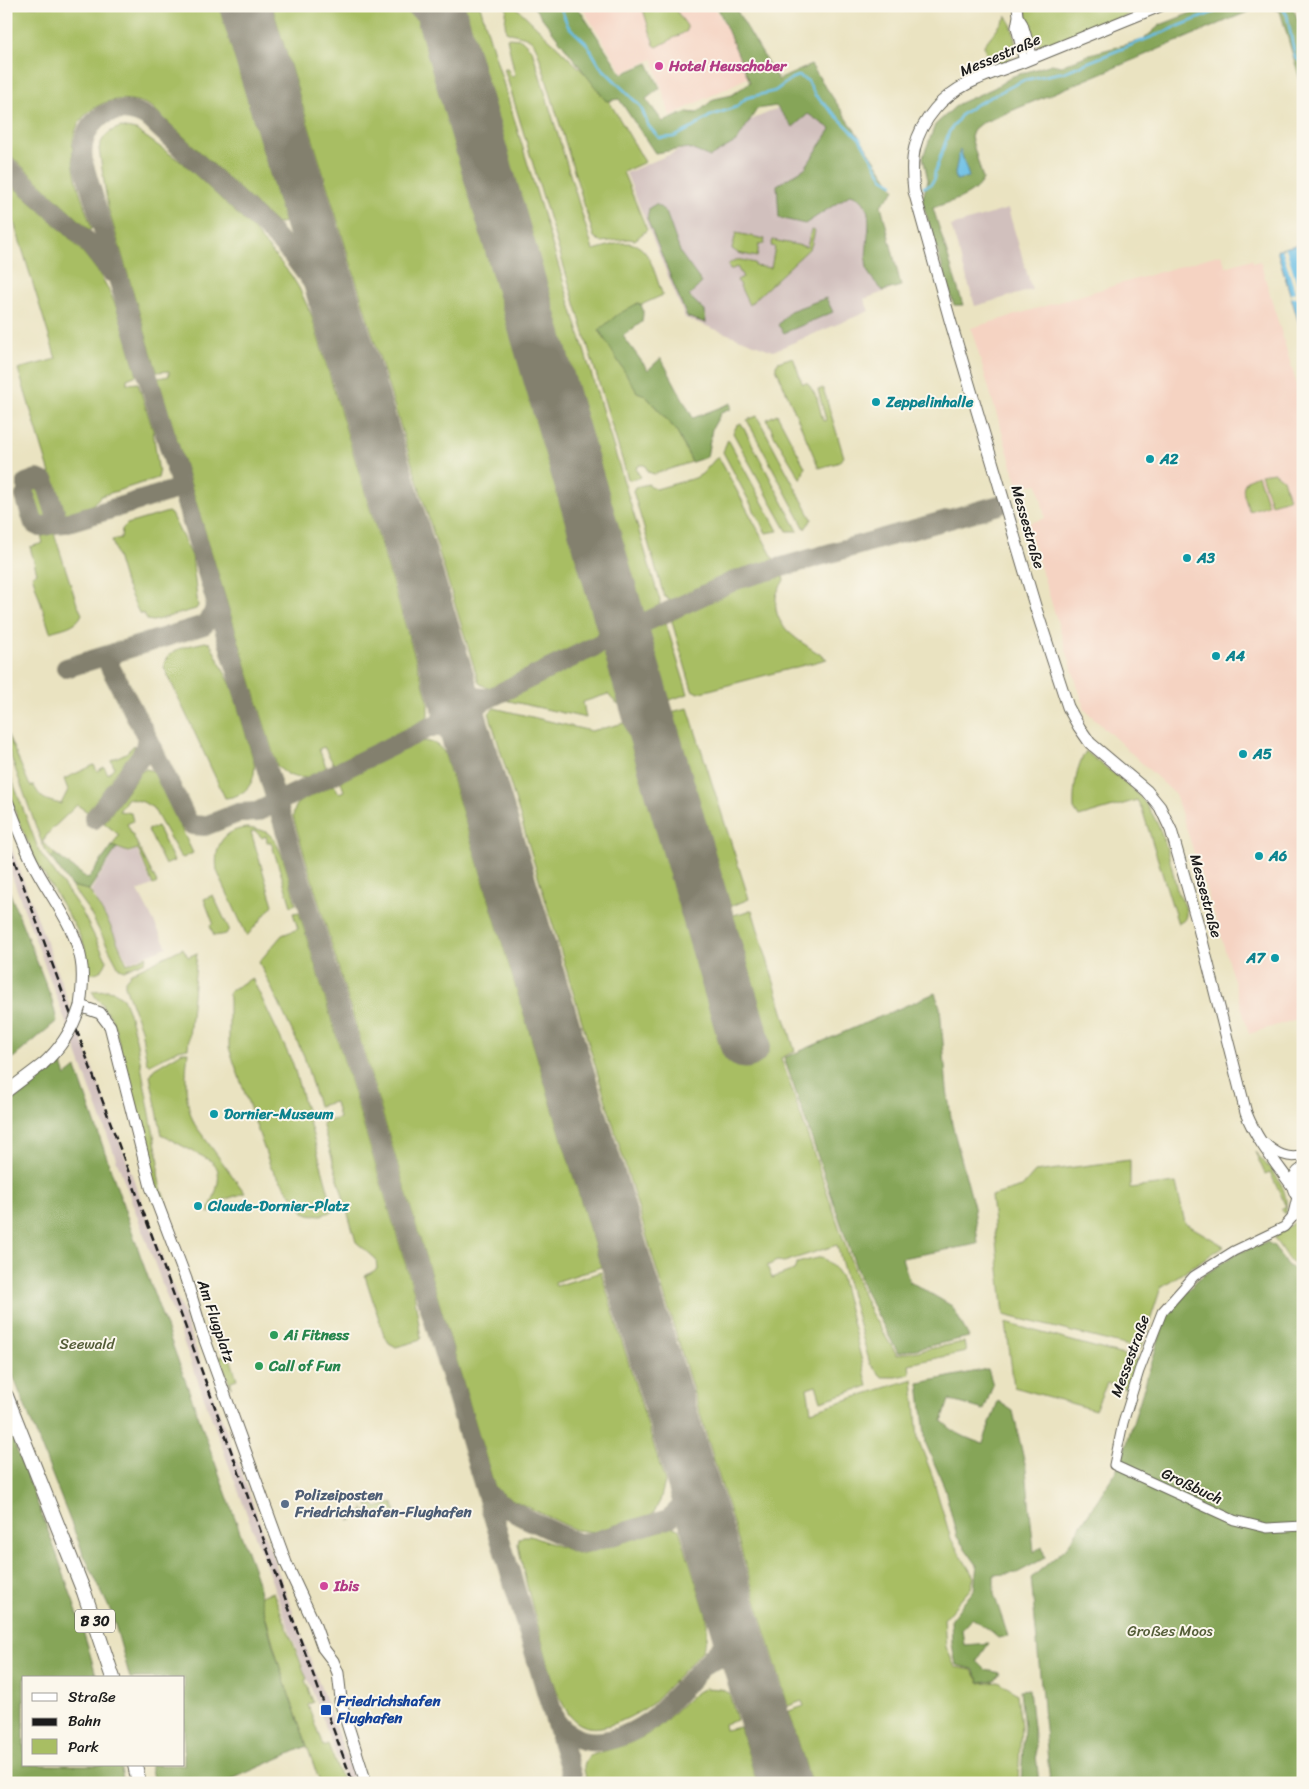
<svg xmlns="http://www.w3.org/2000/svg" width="1309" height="1789" font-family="Sriracha,sans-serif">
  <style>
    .built { fill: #f5d3c2 }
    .industrial { fill: #d1c0bd }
    .green { fill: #a8be63; stroke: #626d40 }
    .forest { fill: #86a559; stroke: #51603a }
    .water { fill: #68bee5; stroke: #426d80 }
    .pier { fill: #eae3c1 }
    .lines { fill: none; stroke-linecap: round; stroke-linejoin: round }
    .stream { stroke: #68bee5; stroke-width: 2.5 }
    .taxiway { stroke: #83806e; stroke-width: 20 }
    .runway { stroke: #83806e; stroke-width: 51 }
    .minor-casing { stroke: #646256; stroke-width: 11 }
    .tertiary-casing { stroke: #646256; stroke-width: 13 }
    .primary-casing { stroke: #646256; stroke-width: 16 }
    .minor { stroke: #fff; stroke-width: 9 }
    .tertiary { stroke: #fff; stroke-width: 11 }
    .primary { stroke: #fff; stroke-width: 14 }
    .rail { stroke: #1c1c1c; stroke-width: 2.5; stroke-dasharray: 8 4; stroke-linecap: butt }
    .tertiary-bridge-casing { stroke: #646256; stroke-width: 13; stroke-linecap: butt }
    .tertiary-bridge { stroke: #fff; stroke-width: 11 }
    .hotel-dot { fill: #d1479c; stroke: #fbf7ec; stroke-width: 2 }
    .culture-dot { fill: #0f9aa8; stroke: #fbf7ec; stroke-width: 2 }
    .leisure-dot { fill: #2e9e5b; stroke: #fbf7ec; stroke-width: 2 }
    .service-dot { fill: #5c6f8a; stroke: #fbf7ec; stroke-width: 2 }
    .transit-dot { fill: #1a4fb4; stroke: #fbf7ec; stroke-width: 2 }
    .labels { text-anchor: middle; stroke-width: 4; stroke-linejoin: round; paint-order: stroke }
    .shield { fill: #fbf7ec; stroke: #5f5e5a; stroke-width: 1 }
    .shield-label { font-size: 14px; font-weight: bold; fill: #1c1c1c }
    .street-label { font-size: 15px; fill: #1c1c1c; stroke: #fbf7ec }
    .hotel-label { font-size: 15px; font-weight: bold; fill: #b23c85; stroke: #fbf7ec; text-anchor: start }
    .culture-label { font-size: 15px; font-weight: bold; fill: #0d838f; stroke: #fbf7ec; text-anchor: start }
    .leisure-label { font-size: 15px; font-weight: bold; fill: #27864d; stroke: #fbf7ec; text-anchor: start }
    .park-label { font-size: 15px; fill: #545d38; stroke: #fbf7ec }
    .service-label { font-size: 15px; font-weight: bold; fill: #4e5e75; stroke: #fbf7ec; text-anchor: start }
    .transit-label { font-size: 15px; font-weight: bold; fill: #164399; stroke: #fbf7ec; text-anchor: start }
  </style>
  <rect width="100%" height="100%" fill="#fbf7ec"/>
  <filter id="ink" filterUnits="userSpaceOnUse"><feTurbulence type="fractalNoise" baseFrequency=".02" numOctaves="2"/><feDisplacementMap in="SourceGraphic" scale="10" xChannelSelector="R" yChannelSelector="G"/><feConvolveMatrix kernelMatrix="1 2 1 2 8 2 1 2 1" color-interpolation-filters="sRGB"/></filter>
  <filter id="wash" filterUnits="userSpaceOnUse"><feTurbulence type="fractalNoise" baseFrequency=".0096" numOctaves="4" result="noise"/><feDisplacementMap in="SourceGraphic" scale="20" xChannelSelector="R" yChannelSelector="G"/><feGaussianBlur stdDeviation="1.12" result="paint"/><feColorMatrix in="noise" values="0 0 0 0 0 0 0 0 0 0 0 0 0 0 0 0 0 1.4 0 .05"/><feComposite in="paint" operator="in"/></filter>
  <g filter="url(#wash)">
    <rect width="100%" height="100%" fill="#eae3c1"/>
    <path class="built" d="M 581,6 L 714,6 L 736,45 L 749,77 L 670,116 L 653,59 L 623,72 Z
      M 1221,254 L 1226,267 L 1252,259 L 1253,263 L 1260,261 L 1303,405 L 1303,1017 L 1249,1034 L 1219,929 L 1175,794 L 1085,710 L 1027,524 L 1045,518 L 1038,484 L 1018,486 L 971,328 Z"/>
    <path class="industrial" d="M 798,100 L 836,131 L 874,207 L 890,290 L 864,299 L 869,311 L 773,351 L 685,318 L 626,173 Z
      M 1008,209 L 1032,290 L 975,306 L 951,226 Z
      M 6,833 L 356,1783 L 346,1783 L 6,860 Z
      M 117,849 L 129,853 L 137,850 L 152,885 L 138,891 L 167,947 L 128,962 L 91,890 Z"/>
    <path class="green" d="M 6,6 L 219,6 L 285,222 L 277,224 L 152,107 C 138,99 120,97 104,103 C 49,126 80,189 92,229 L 90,230 L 12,157 L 6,149 Z
      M 272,6 L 480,6 L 660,601 L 658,610 L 491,690 L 479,683 Z
      M 507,6 L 515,6 L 603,91 L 645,162 L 623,172 L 647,230 L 635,240 L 629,239 L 601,242 L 594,237 L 537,49 C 530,33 521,38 506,31 L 505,22 Z
      M 642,6 L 673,6 L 687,26 L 687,31 L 657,47 L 654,45 Z
      M 1025,6 L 1150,6 L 1056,44 L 1041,48 C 1029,40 1028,20 1025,6 Z
      M 1007,16 C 1013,27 1017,41 1014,54 L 1007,61 L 989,68 L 984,45 Z
      M 507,38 L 521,39 L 532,50 L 593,250 C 603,248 614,243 624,243 C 651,241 654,276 663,295 L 641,305 L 638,303 L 599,331 L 645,395 L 676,430 L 692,462 L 654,474 L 648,472 L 645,465 L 640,465 L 637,467 L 636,470 L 641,477 L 630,480 L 628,479 L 504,68 L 507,68 L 511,76 L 515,75 Z
      M 121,127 L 136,130 L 184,164 L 252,228 L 291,275 L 299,288 L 311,314 L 428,700 L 428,716 L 419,724 L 334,765 L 324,747 L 319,749 L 327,769 C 306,779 295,783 277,766 L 158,378 L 169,376 L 169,371 L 157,372 L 108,208 L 99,149 C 102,137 108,131 121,127 Z
      M 6,180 C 39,211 84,245 106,285 C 121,312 128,346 137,375 L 127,379 L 127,384 L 138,383 L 153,430 L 159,474 L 158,478 L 101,496 L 90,507 L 63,516 L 18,369 L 56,359 L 6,196 Z
      M 811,230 L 815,231 L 811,247 L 749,305 L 737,280 L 743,277 L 737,267 L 730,270 L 728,265 C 736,256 744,261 755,263 L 755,266 L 771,268 L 775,247 L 771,246 L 773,240 L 807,247 Z
      M 736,233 L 765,239 L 764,244 L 759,244 L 757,257 L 738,253 L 732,249 Z
      M 793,357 L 802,383 L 808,383 L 817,398 L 823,421 L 826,420 L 818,390 L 823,388 L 844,457 L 837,463 L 819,468 L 776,368 L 776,365 L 778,362 Z
      M 777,414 L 805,467 L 801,480 L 774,435 L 767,419 Z
      M 757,416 L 812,519 L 805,529 L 747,420 Z
      M 741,423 L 798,531 L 787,531 L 733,433 L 737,425 Z
      M 728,439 L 778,531 L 766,533 L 723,452 Z
      M 718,456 L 776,563 L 735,576 L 677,602 L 672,602 L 664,596 L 633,491 L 635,487 L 648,484 L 656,489 L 695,478 L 702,474 Z
      M 1274,472 L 1283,479 L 1289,499 L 1271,504 L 1261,474 Z
      M 1258,475 L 1268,505 L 1249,511 C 1244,494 1236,482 1258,475 Z
      M 38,483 L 42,485 L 50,515 L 46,520 L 41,521 L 37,519 L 27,485 Z
      M 168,512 L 171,514 L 192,556 L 198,606 L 196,609 L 153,621 L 147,620 L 144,614 L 139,613 L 125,583 L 112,540 L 121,538 L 122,529 L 127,524 Z
      M 48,529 L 54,533 L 77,604 L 82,614 C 77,627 61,628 50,632 L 32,575 L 37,573 L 30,547 L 43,543 L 41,536 L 43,531 Z
      M 781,571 L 784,580 C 781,586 776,592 776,599 C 772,630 806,644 827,659 L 698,693 L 692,690 L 672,622 L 675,612 C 709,595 744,582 781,571 Z
      M 661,620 L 666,624 L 688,694 C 664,701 625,721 608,694 L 583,702 L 586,718 L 500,699 Z
      M 205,642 L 210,643 L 232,687 L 254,762 C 257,781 246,797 225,798 L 164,667 C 165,648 190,646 205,642 Z
      M 494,708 L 591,731 L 688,708 L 749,899 L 705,917 L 708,922 L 752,910 L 795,1051 L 781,1058 L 860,1288 L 871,1313 L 897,1355 L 964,1342 L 966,1352 L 909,1364 L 910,1374 L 897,1377 L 882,1377 L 870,1364 L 837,1245 L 784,1262 L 777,1261 L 767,1266 L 772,1278 L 794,1270 L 797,1263 L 822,1257 L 833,1266 L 841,1277 L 868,1386 L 821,1401 L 816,1385 L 807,1388 L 811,1411 L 913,1379 L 918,1439 L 931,1472 L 951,1539 L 974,1577 L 971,1588 L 944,1619 L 946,1647 L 955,1667 L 972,1670 L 980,1683 L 999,1681 L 1017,1694 L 1021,1726 L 1018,1783 L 811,1783 L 789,1711 L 804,1706 L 802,1701 L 788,1706 L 489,713 Z
      M 7,733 L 30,786 L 34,786 C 42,800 45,800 61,804 L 68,790 L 64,779 L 94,765 L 97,771 L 104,767 L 108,774 L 114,767 L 111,760 L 126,753 L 134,745 L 136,749 L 89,813 L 77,805 L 50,831 L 42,842 L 55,854 L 51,858 L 44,849 L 6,743 Z
      M 418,741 C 430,741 436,742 444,752 L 601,1267 L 555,1282 L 556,1286 L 601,1272 L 665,1482 L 660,1501 L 653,1514 L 594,1532 L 576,1530 L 505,1496 L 495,1488 L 293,817 C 295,796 316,790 333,783 L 339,793 L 344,791 L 340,779 Z
      M 1086,751 C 1103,767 1125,780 1141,798 C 1164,825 1170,861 1178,894 C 1184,902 1190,914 1183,921 L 1178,924 L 1142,809 L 1137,800 L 1079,817 L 1074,809 C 1073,793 1076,765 1086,751 Z
      M 6,764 L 39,851 L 81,910 L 107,961 C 103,971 100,972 90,974 L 84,945 L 75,926 L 37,863 L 19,822 L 6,785 Z
      M 146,769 L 154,771 L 193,853 L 183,858 L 180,856 L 153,808 L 143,802 L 128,798 L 119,811 L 131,813 L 133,821 L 127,824 L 157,883 L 153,885 L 138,849 L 128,852 L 112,846 L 119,835 L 104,823 L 141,772 Z
      M 157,826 L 174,861 L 165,865 L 148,830 Z
      M 247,828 C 253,829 261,829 266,832 C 282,840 291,887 296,904 L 291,906 L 271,842 L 267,842 L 266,836 L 262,838 L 255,831 L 251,832 L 273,905 L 247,936 L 217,871 C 214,848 221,830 247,828 Z
      M 71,886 L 89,890 L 109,923 L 127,964 L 147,956 L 145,961 L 124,970 L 119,968 L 89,911 Z
      M 213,895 L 229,929 L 226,934 L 214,936 L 210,926 L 213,923 L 204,899 Z
      M 299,912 L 414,1292 L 421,1338 L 418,1341 L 396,1347 L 389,1343 L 384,1335 L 365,1276 L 377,1269 L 376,1259 L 356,1242 L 322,1123 L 339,1118 L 335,1102 L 318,1106 L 304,1056 L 259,962 L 282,935 L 298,929 L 293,913 Z
      M 183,948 L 188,957 L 197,953 L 188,1048 L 178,1050 L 150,1064 L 147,1063 L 141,1029 L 125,986 L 125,980 L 131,973 Z
      M 252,978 L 293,1064 L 334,1211 C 324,1214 314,1219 305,1213 L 271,1168 L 229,1048 L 229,991 Z
      M 107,990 L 113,991 L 123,998 L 128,1010 L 136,1039 L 159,1162 C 154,1183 170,1203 171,1224 L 151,1174 L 116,1031 L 111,1017 L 102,1007 L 103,1005 L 96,998 L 92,991 Z
      M 182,1052 L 188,1052 C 185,1077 184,1102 195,1125 L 245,1193 L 223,1200 L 225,1208 L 208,1213 C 213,1198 227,1172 211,1161 L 162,1135 L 150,1076 L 154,1069 Z
      M 1255,1152 C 1273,1172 1289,1185 1286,1213 L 1283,1213 L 1281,1210 L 1286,1207 L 1270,1172 L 1265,1174 Z
      M 1130,1160 L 1130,1188 L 1176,1183 L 1185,1223 L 1224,1246 L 1161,1287 L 1141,1349 L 1004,1315 L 991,1196 L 1022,1187 L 1035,1172 Z
      M 1303,1216 L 1303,1268 L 1288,1259 L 1274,1238 Z
      M 1006,1323 L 1138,1359 L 1127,1389 L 1107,1383 L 1095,1410 L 1014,1387 Z
      M 226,1345 L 237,1379 L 231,1381 L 231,1387 L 219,1357 L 226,1354 L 224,1346 Z
      M 393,1503 L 397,1515 L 380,1520 L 377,1512 L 349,1521 L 364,1511 L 363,1506 L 365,1512 L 369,1511 L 368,1505 L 374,1504 L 376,1508 Z
      M 672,1527 L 679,1529 L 707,1617 L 707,1639 L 702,1651 L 653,1703 C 638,1714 601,1735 582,1725 C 577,1723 571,1718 568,1713 C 556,1695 550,1669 544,1648 C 534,1613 524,1579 518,1544 L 519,1539 L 523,1536 L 530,1536 L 580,1554 Z
      M 273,1592 L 307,1679 L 305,1680 L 313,1702 L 308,1705 L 323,1746 L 328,1744 L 343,1783 L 320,1783 L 282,1675 L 260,1596 Z
      M 705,1688 L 721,1689 L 729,1693 L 737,1720 L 724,1724 L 725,1730 L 740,1727 L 757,1783 L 588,1783 C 584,1772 581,1765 589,1756 C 613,1748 637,1743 657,1728 C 674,1715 685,1697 705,1688 Z"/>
    <path class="forest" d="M 533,6 L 577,6 L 622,74 L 648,63 L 660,88 L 646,99 L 663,122 L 687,112 L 697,113 L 714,99 L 732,95 L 750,82 L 717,6 L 738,6 L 737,11 L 778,80 L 811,65 L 895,190 L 881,205 L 901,286 L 883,291 C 878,285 868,276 867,268 C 862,244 882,204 851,194 L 805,224 L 779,218 L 777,185 L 805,168 L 831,129 L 808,114 L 793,127 L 776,106 L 757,109 L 737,141 L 710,157 L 688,148 L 655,153 L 619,99 L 606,101 Z
      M 1209,6 L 1262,6 L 980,124 L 974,129 L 971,137 L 983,179 C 974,197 951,201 933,208 L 963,305 L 954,305 L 922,201 L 928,180 L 923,157 L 935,125 L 958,104 L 994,88 L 1013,76 L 1052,64 L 1061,66 L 1090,54 L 1143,40 L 1160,25 Z
      M 1265,6 L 1292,6 L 1303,32 L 1303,83 L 1301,83 L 1280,11 Z
      M 656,204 L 666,212 L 681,254 L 702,283 L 689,296 L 705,311 L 706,323 L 687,317 L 647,219 L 649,208 Z
      M 826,298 L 833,312 L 784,333 L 778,325 L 790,311 Z
      M 638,303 C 645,307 643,314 642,322 L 623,336 L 648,370 L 661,358 L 693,418 L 731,403 L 731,409 L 721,413 L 712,429 L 707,457 L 692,462 L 676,430 L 645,395 L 637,392 L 599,330 L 617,315 Z
      M 112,846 L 117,848 L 89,890 L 71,886 L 51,858 L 55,854 L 88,879 Z
      M 6,883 L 52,1000 L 57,1021 L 6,1064 Z
      M 935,993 L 940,1007 L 947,1089 L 952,1124 L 974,1207 L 978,1244 L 902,1258 L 909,1281 L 952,1306 L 969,1337 L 898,1353 L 863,1288 L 784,1058 Z
      M 61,1062 L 66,1076 L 76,1068 L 144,1266 L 257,1579 C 267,1636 288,1692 307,1746 L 223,1783 L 154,1783 L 150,1765 L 184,1765 L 184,1678 L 130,1678 L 112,1614 L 83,1553 L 6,1358 L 6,1106 Z
      M 1267,1242 L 1274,1246 L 1287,1265 L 1303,1275 L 1303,1783 L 1050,1783 L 1031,1578 L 1066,1548 L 1116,1471 L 1124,1452 L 1166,1316 L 1197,1280 L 1235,1254 Z
      M 988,1369 L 993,1385 L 984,1410 L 949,1400 L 942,1421 C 954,1433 967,1439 983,1443 L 998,1401 L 1013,1411 L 1026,1469 L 1034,1552 L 1042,1546 L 1045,1558 L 1017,1573 L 994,1575 L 994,1594 L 1008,1636 L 998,1638 L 990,1631 L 972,1618 L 962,1629 L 964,1645 L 989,1643 L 977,1661 L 986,1670 L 1000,1673 L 995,1680 L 980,1682 L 973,1669 L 956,1665 L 952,1644 L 951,1619 L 974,1590 L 977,1565 L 957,1537 L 944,1486 L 926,1444 L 919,1383 Z
      M 6,1423 C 39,1507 73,1591 97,1678 L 24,1678 L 24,1765 L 120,1765 L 124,1783 L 6,1783 Z
      M 1029,1689 L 1039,1783 L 1021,1783 L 1024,1727 L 1020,1690 Z"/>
    <path class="water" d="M 960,149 L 969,177 L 956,180 L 955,173 Z
      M 1303,243 L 1303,337 L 1277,250 Z"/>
    <path class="pier" d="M 1286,248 L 1303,303 L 1300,306 L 1297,297 L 1291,298 L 1290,294 L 1295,292 L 1282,249 Z"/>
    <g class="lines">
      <path class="stream" d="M 560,6 L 568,26 L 587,44 L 600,66 L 641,107 L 648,125 L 659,138 L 674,137 L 692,128 L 710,116 L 736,107 L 746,98 L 775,91 L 792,78 L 799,76 L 808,81 L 815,95 L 860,139 L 883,178 L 893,184
        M 1281,6 L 1287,15 L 1295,57 L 1303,64
        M 924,187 L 930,185 L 934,180 L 935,172 L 949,132 L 962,114 L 975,105 L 1024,80 L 1064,72 L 1229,6"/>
      <path class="taxiway" d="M 415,6 L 446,30
        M 6,166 L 86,240 L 111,272
        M 352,361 L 327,306 L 316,287 L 292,255 L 272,233 L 150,119 C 113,95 74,124 84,166 L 574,1783
        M 26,483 L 37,479 L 46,483 L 57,518 L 61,522 L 65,523
        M 25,496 L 34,524 L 40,527 L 53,524 L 65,523 L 181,488
        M 116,652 L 109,661 L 110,667 L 147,737 L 187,820 L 192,825 L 205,826 L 238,813 L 257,812 L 624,632 L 736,580 L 999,505
        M 66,668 L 204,625 L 213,614 L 216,603
        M 447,675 C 459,691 468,699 489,698
        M 428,728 C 449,724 460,732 470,749 C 465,727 466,720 481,702
        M 94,819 L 140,757 L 145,748 L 147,737
        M 486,1491 L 495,1501 L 527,1519 L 577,1543 L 592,1542 L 668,1519 C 686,1506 691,1490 688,1468
        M 706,1664 C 724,1653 738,1657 750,1673
        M 556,1721 C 582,1757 627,1739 656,1716 L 721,1647 C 729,1633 731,1620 729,1604"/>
      <path class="runway" d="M 245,6 L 784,1783
        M 439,6 L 745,1043"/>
    </g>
  </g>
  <g filter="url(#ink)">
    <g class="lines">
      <g class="minor-casing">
        <path id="minor" d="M 1017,6 L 1018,16 L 1023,24 L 1033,58
          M 1018,16 L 1016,27 L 1024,62
          M 1265,1143 C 1275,1153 1289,1160 1303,1155
          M 1303,1211 L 1292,1218 L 1284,1227 L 1234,1251 L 1194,1276 L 1162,1312 L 1139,1371 L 1123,1423 L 1114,1465 L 1234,1520 L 1267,1528 L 1303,1526
          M 1292,1218 L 1297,1197"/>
      </g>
      <g class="tertiary-casing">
        <path id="tertiary" d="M 1160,6 C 1115,24 1070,43 1025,61 C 994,73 957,82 935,109 C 913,135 910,158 914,191 L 950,320 L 1036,609 L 1068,707 L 1079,727 L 1090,743 L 1147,791 L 1160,807 L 1171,830 L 1197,921 L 1246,1113 C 1257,1141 1276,1163 1293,1187
          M 6,798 C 14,819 22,841 32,861 C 48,894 75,924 81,960 C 84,975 82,991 80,1006 L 100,1013 L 110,1026 L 151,1187 L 186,1279 L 202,1332 L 286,1563 L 314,1623 L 323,1648 L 333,1661 L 338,1673 L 342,1708
          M 6,1092 L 43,1064
          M 1303,1168 C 1289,1177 1290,1192 1303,1202
          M 340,1701 L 366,1783"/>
      </g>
      <g class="primary-casing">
        <path id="primary" d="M 6,1396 L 84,1592 L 113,1678
          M 135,1765 L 139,1783"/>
      </g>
      <use href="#minor" class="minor"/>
      <use href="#tertiary" class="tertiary"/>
      <use href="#primary" class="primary"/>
      <path class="rail" d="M 6,838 L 353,1783"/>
      <g class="tertiary-bridge-casing">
        <path id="tertiary-bridge" d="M 43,1064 C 62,1047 73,1029 80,1006"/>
      </g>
      <use href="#tertiary-bridge" class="tertiary-bridge"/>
    </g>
  </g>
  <g class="hotel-dot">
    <circle cx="659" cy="66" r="5"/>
    <circle cx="324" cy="1586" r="5"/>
  </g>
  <g class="culture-dot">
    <circle cx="876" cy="402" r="5"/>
    <circle cx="1150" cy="459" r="5"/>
    <circle cx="1187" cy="558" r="5"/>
    <circle cx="1216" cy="656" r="5"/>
    <circle cx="1243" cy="754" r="5"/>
    <circle cx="1259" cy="856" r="5"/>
    <circle cx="1275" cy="958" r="5"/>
    <circle cx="214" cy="1114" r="5"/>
    <circle cx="198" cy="1206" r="5"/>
  </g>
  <g class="leisure-dot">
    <circle cx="274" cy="1335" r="5"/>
    <circle cx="259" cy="1366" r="5"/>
  </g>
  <circle class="service-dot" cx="285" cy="1504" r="5"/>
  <rect class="transit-dot" x="320" y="1704" width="12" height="12" rx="2.5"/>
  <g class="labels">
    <rect class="shield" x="75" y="1609.5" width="40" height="23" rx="4"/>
    <g class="shield-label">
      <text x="95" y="1626">B 30</text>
    </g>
    <g class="street-label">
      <text transform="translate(1000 55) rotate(-23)" y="5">Messestraße</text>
      <text transform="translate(1028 527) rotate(74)" y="5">Messestraße</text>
      <text transform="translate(1206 896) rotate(75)" y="5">Messestraße</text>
      <text transform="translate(216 1321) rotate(71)" y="5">Am Flugplatz</text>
      <text transform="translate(1130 1356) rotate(-70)" y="5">Messestraße</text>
      <text transform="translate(1192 1486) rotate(25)" y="5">Großbuch</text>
    </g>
    <g class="hotel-label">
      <text x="669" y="71">Hotel Heuschober</text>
      <text x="334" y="1591">Ibis</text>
    </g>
    <g class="culture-label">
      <text x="886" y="407">Zeppelinhalle</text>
      <text x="1160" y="464">A2</text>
      <text x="1197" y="563">A3</text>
      <text x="1226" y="661">A4</text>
      <text x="1253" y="759">A5</text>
      <text x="1269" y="861">A6</text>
      <text x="1265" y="963" text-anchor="end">A7</text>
      <text x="224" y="1119">Dornier-Museum</text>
      <text x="208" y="1211">Claude-Dornier-Platz</text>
    </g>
    <g class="leisure-label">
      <text x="284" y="1340">Ai Fitness</text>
      <text x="269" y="1371">Call of Fun</text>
    </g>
    <g class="park-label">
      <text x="87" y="1349">Seewald</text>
      <text x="1170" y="1636">Großes Moos</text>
    </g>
    <g class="service-label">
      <text x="295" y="1500">Polizeiposten<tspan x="295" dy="17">Friedrichshafen-Flughafen</tspan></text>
    </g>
    <g class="transit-label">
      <text x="337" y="1706">Friedrichshafen<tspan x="337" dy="17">Flughafen</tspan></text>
    </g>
  </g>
  <rect width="1309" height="1789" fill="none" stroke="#fbf7ec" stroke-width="25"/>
  <rect x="22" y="1676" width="162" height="90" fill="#fbf7ec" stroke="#a29f99"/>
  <rect x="32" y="1693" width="25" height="8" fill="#ffffff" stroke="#a29f99"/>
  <text x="68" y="1702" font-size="15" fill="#1c1c1c">Straße</text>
  <rect x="32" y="1718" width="25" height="8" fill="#1c1c1c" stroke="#a29f99"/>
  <text x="68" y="1726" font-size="15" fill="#1c1c1c">Bahn</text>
  <rect x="32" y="1739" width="25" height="15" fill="#a8be63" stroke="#a29f99"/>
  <text x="68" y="1752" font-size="15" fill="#1c1c1c">Park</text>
</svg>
